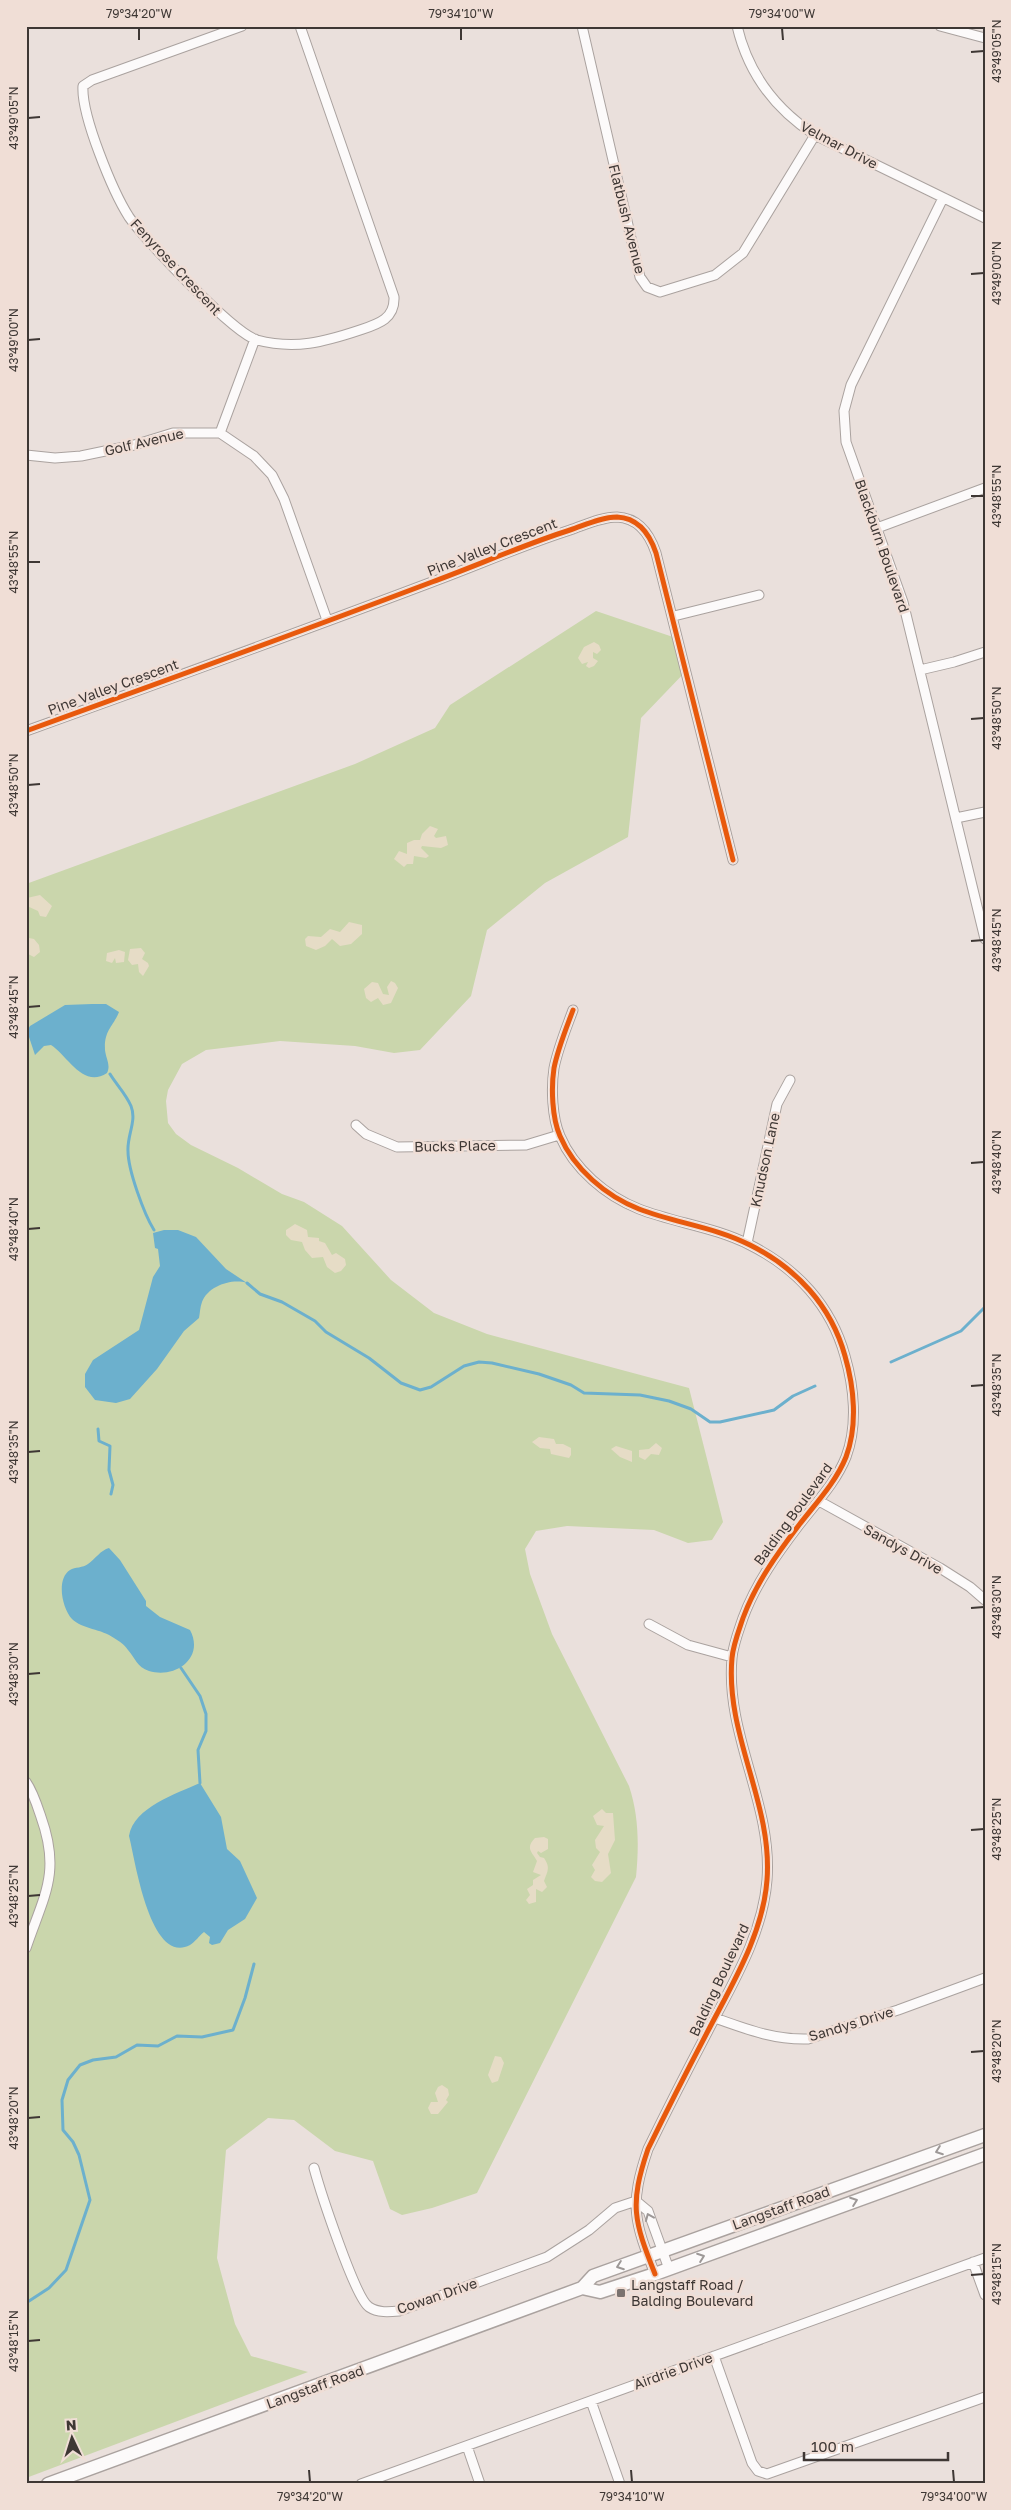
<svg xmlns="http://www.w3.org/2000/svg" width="1011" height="2510" font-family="'Golos Text',sans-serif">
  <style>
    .green { fill: #cad6ac }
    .sand { fill: #e6dcc6 }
    .water { fill: #6cb0cd }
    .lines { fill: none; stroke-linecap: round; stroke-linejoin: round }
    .stream { stroke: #6cb0cd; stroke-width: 3 }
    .minor-casing { stroke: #aaa29f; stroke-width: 11 }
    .secondary-casing { stroke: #aaa29f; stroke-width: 15 }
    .minor { stroke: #fcfafa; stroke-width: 9 }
    .secondary { stroke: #fcfafa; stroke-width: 12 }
    .cycleway-casing { stroke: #f0ded6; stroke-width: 8 }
    .cycleway { stroke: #e8590c; stroke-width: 5 }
    .oneway { stroke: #9d9897 }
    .ticks { fill: none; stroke: #3e3734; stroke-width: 2 }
    .poi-dot { fill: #7a726f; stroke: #f0ded6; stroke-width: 2 }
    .labels { text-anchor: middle; stroke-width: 5; stroke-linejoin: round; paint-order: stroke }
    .street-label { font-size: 14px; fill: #3e3734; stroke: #f0ded6 }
    .poi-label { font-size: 14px; fill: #3e3734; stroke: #f0ded6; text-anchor: start }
    .neatline { fill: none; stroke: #3e3734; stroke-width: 2 }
    .ticks-label { font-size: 12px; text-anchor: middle; fill: #3e3734 }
  </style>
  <rect width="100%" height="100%" fill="#eae0dc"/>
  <path class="green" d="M 596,611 L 673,637 L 688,669 L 641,718 L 628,837 L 545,883 L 487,930 L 471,996 L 420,1050 L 394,1053 L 355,1046 L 280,1041 L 206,1050 L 182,1064 L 168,1090 L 166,1101 L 168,1123 L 176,1134 L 191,1145 L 238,1168 L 282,1194 L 304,1202 L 342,1226 L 391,1280 L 434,1313 L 487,1334 L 689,1388 L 723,1522 L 712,1540 L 688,1543 L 654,1530 L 567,1526 L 536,1531 L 525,1549 L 530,1574 L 552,1634 L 629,1786 C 639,1816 639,1846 636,1877 L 477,2193 L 432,2208 L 402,2215 L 390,2209 L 373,2161 L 335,2151 L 294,2120 L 268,2118 L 226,2150 L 217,2258 L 235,2324 L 251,2356 L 308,2372 L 26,2478 L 26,884 L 355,764 L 435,728 L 450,705 Z"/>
  <path class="sand" d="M 594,642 L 599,645 L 601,650 L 597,654 L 593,652 L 593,658 L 598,661 L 594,666 L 589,668 L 586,666 L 588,662 L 582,664 L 578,658 L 584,647 Z
    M 430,826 L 438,829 L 434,836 L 436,838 L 446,836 L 448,845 L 441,848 L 422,846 L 421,848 L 429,856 L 426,858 L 414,856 L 413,864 L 407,864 L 404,867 L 394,859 L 399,851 L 407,854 L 407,843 L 414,840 L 420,840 L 422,834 Z
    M 40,895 L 52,906 L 46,917 L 40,916 L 38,911 L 27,906 L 27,898 Z
    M 349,922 L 362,925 L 362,934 L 351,944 L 340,946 L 332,939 L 325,946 L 316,950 L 306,946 L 305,939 L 308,936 L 321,937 L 330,929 L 340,932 Z
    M 29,938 L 34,939 L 39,945 L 40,952 L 34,957 L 26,953 Z
    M 141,948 L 145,953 L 142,959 L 148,963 L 149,966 L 143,976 L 139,972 L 138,964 L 132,965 L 128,960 L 130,949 Z
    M 119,950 L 125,952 L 124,962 L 116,963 L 115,958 L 112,963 L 106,961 L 107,953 Z
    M 391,981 L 395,983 L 398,988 L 391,1003 L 383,1005 L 378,998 L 371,1002 L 366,998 L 364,989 L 372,982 L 378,983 L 383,994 L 389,995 L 387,987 Z
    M 295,1224 L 307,1230 L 308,1237 L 319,1238 L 319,1241 L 325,1243 L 332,1255 L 336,1253 L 345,1259 L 346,1265 L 341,1271 L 335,1273 L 327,1267 L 323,1257 L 312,1258 L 305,1250 L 302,1242 L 291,1240 L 286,1235 L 286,1230 Z
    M 539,1437 L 554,1439 L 556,1444 L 563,1444 L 571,1448 L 571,1455 L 569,1458 L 551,1454 L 550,1449 L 540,1448 L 532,1442 Z
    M 656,1443 L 662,1448 L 659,1455 L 651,1454 L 645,1460 L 639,1457 L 639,1450 L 649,1449 Z
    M 616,1446 L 632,1451 L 632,1462 L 620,1457 L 611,1449 Z
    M 602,1809 L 606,1813 L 613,1813 L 615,1840 L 608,1854 L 611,1873 L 602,1882 L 595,1881 L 591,1877 L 595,1870 L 592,1865 L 600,1852 L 596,1848 L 595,1840 L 604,1826 L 597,1825 L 593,1816 Z
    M 544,1837 L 548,1839 L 548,1849 L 541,1853 L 538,1851 L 537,1853 L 540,1857 L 544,1858 C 551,1868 547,1872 544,1881 L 547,1887 L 542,1892 L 536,1889 L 536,1902 L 529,1904 L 526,1900 L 530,1895 L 527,1889 L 533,1885 L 533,1880 L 541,1875 L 533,1872 L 537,1861 C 532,1852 525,1848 535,1838 Z
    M 495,2056 L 501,2057 L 504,2063 L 498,2081 L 492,2083 L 488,2075 Z
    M 442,2085 L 448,2089 L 449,2095 L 446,2100 L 448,2102 L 438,2114 L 431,2114 L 428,2108 L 431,2102 L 438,2102 L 435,2093 L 438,2087 Z"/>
  <path class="water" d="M 92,1004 L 106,1004 L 119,1012 C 113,1027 104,1030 105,1050 C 106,1059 111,1065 107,1073 C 83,1089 68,1056 51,1045 L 44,1046 L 35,1055 L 27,1031 L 30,1026 L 65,1005 Z
    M 178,1230 L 196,1237 L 226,1269 L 247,1283 C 232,1278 208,1286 202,1302 C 200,1307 200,1313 199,1318 L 184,1331 L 157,1369 L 130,1399 L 116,1403 L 95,1400 L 85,1387 L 85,1374 L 93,1360 L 139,1330 L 153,1277 L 160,1266 L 158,1249 L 155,1248 L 153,1233 L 164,1230 Z
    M 109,1548 L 120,1560 L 146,1601 L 146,1606 L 160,1617 L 190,1630 C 205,1658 175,1679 149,1671 C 137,1667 135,1658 128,1650 C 125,1645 119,1641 114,1638 C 102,1629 82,1629 72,1619 C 62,1608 56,1579 70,1570 C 75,1567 83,1568 88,1564 C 95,1559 101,1550 109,1548 Z
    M 200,1783 L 221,1817 L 227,1849 L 240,1861 L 257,1898 L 245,1919 L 228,1930 L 220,1943 L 212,1945 L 209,1943 L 210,1937 L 204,1932 C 199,1936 195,1942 190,1945 C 150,1966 135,1859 129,1836 C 134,1807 176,1794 200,1783 Z"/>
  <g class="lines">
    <path class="stream" d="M 110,1074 C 116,1084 126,1094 131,1106 C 137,1121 127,1135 128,1151 C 128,1170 144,1214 154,1230
      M 247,1283 L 260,1294 L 282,1302 L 315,1321 L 326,1332 L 369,1358 L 401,1383 L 420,1390 L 431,1387 L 464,1366 L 479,1362 L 492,1363 L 539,1374 L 571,1385 L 584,1393 L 640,1395 L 669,1401 L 691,1409 L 710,1422 L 720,1422 L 774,1410 L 793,1396 L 815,1386
      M 891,1362 L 961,1331 L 985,1307
      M 98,1429 L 99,1441 L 110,1446 L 109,1470 L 113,1485 L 111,1494
      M 181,1668 L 200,1696 L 206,1714 L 206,1731 L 198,1750 L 200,1783
      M 26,2303 L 49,2288 L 66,2270 L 90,2200 L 79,2155 L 73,2142 L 63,2130 L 62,2100 L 68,2080 L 80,2065 L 93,2060 L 116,2057 L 137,2045 L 158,2046 L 177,2036 L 202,2037 L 233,2030 L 245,1998 L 254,1964"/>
    <g class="minor-casing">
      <path id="minor" d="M 242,26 L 92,80 L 83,86 C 81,115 113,192 129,217 C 145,240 233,333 257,340 C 295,350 324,342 360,330 C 378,324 395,319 394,297 L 300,26
        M 582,26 L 640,277 L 647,287 L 660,292 L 715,275 L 743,253 L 815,135
        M 737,26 C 748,73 775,109 815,135 L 985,218
        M 940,26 L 985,38
        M 943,198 L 851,385 L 844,411 L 846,442 L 903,602 L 985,939
        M 220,433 L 255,339
        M 26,455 L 55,458 L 81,456 L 134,445 L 173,433 L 220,433 L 254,456 L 272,475 L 284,499 L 327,620
        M 877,528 L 985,488
        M 674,616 L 759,595
        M 920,670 L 954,662 L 985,652
        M 26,731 C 162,682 297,633 432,582 C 478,565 523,545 570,530 C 585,525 601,517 617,517 C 639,518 650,535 656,553 L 733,860
        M 956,818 L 985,812
        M 573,1010 C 566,1029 558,1048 554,1068 C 551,1088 552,1118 560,1136 C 574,1169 606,1196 639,1209 C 675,1223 715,1227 750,1245 C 796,1268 831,1305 845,1356 C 854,1387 858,1425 846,1457 C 836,1482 816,1503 799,1525 C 777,1554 756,1583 743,1618 C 739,1630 733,1645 732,1658 C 725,1735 773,1804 767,1880 C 763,1933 734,1981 710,2027 C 689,2067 668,2108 648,2149 C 629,2205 634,2221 655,2274
        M 356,1125 L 366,1134 L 397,1147 L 526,1145 L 559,1135
        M 747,1243 L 777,1104 L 790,1080
        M 819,1501 L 940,1568 L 970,1587 L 985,1600
        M 649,1624 L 688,1645 L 732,1657
        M 26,1782 C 33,1792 37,1805 41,1817 C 61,1873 44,1895 26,1948
        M 715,2018 C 746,2029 774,2040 808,2039 L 898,2010 L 985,1978
        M 314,2168 C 320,2190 355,2298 369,2307 C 378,2313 389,2312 399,2311 L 547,2257 L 589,2230 L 615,2208 L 636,2201
        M 636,2201 L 648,2211 L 669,2269
        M 973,2262 L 985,2295
        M 714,2356 L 752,2463 L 758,2471 L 767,2474 L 985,2397
        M 591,2401 L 620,2484
        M 467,2446 L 480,2484
        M 361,2484 L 985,2258"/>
    </g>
    <g class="secondary-casing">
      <path id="secondary" d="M 582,2288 L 600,2292 L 655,2274 L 985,2154
        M 48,2484 L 582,2288 L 593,2276 L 985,2135"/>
    </g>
    <use href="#minor" class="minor"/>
    <use href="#secondary" class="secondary"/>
    <g class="cycleway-casing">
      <path id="cycleway" d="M 26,731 C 162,682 297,633 432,582 C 478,565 523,545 570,530 C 585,525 601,517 617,517 C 639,518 650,535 656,553 L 733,860
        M 573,1010 C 566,1029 558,1048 554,1068 C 551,1088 552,1118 560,1136 C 574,1169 606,1196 639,1209 C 675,1223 715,1227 750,1245 C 796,1268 831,1305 845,1356 C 854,1387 858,1425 846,1457 C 836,1482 816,1503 799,1525 C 777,1554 756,1583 743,1618 C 739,1630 733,1645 732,1658 C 725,1735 773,1804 767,1880 C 763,1933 734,1981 710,2027 C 689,2067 668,2108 648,2149 C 629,2205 634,2221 655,2274"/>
    </g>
    <use href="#cycleway" class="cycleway"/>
  </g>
  <defs><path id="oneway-chevron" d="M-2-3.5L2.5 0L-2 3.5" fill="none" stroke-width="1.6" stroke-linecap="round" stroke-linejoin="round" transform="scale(1.25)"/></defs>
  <g class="oneway">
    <use href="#oneway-chevron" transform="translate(939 2151) rotate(160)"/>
    <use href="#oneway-chevron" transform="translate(854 2201) rotate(-20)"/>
    <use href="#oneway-chevron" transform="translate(649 2217) rotate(-113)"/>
    <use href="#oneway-chevron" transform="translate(701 2257) rotate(-20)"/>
    <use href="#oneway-chevron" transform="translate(620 2266) rotate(160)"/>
  </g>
  <path class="ticks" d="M 139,28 L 139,40M 461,28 L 461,40M 782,28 L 783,40M 971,52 L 984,51M 28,118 L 40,117M 971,274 L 984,273M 28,340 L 40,339M 971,496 L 984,496M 28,562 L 40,562M 971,719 L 984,718M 28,785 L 40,784M 971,941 L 984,940M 28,1007 L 40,1006M 971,1163 L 984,1162M 28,1229 L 40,1228M 971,1386 L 984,1385M 28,1452 L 40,1451M 971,1608 L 984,1607M 28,1674 L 40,1673M 971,1830 L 984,1829M 28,1896 L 40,1895M 971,2052 L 984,2051M 28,2118 L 40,2117M 971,2275 L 984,2274M 28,2341 L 40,2340M 309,2470 L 310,2482M 631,2470 L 632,2482M 953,2470 L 954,2482"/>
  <rect class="poi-dot" x="616" y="2288" width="10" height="10" rx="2.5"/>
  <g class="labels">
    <g class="street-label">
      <text transform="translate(839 145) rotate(28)" y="5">Velmar Drive</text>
      <text transform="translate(627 219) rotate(76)" y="5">Flatbush Avenue</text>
      <text transform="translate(176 267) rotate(47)" y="5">Fenyrose Crescent</text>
      <text transform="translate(144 442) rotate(-13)" y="5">Golf Avenue</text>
      <text transform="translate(882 546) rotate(71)" y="5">Blackburn Boulevard</text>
      <text transform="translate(492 547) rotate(-21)" y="5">Pine Valley Crescent</text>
      <text transform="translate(113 687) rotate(-20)" y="5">Pine Valley Crescent</text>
      <text transform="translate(455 1146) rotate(-1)" y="5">Bucks Place</text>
      <text transform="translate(765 1160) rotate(-78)" y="5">Knudson Lane</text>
      <text transform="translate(793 1514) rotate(-54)" y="5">Balding Boulevard</text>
      <text transform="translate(903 1549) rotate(29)" y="5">Sandys Drive</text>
      <text transform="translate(719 1980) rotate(-65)" y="5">Balding Boulevard</text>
      <text transform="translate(851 2024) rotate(-17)" y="5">Sandys Drive</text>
      <text transform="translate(781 2208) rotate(-20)" y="5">Langstaff Road</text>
      <text transform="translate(437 2296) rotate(-19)" y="5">Cowan Drive</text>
      <text transform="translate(673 2371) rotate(-20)" y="5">Airdrie Drive</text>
      <text transform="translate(315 2387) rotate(-20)" y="5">Langstaff Road</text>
    </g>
    <g class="poi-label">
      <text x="631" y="2290">Langstaff Road /<tspan x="631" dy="16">Balding Boulevard</tspan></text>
    </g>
  </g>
  <rect width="1011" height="2510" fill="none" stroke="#f0ded6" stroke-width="55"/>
  <g transform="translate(72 2438) rotate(356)" stroke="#f0ded6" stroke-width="4" paint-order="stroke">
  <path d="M0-4L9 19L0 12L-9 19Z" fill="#3e3734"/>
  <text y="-8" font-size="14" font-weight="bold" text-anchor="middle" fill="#3e3734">N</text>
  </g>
  <path d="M804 2452v8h144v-8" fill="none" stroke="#3e3734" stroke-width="2.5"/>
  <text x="811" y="2452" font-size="15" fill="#3e3734" stroke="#f0ded6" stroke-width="4" paint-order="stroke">100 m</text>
  <rect x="28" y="28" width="956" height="2454" class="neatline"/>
  <g class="ticks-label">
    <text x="139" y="18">79°34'20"W</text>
    <text x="461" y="18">79°34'10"W</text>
    <text x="782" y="18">79°34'00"W</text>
    <text transform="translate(997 51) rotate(-90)" y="4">43°49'05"N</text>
    <text transform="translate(14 118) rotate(-90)" y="4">43°49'05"N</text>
    <text transform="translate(997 273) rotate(-90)" y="4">43°49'00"N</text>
    <text transform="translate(14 340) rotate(-90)" y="4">43°49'00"N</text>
    <text transform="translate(997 496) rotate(-90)" y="4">43°48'55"N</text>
    <text transform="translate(14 562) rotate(-90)" y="4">43°48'55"N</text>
    <text transform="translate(997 718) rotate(-90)" y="4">43°48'50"N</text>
    <text transform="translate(14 785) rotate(-90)" y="4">43°48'50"N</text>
    <text transform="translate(997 940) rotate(-90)" y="4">43°48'45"N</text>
    <text transform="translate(14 1007) rotate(-90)" y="4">43°48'45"N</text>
    <text transform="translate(997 1162) rotate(-90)" y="4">43°48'40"N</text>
    <text transform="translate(14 1229) rotate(-90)" y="4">43°48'40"N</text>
    <text transform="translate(997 1385) rotate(-90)" y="4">43°48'35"N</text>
    <text transform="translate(14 1452) rotate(-90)" y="4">43°48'35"N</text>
    <text transform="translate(997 1607) rotate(-90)" y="4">43°48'30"N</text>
    <text transform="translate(14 1674) rotate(-90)" y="4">43°48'30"N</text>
    <text transform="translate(997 1829) rotate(-90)" y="4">43°48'25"N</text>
    <text transform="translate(14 1896) rotate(-90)" y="4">43°48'25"N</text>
    <text transform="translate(997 2051) rotate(-90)" y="4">43°48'20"N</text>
    <text transform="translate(14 2118) rotate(-90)" y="4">43°48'20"N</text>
    <text transform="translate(997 2274) rotate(-90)" y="4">43°48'15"N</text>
    <text transform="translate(14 2341) rotate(-90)" y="4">43°48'15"N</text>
    <text x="310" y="2501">79°34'20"W</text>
    <text x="632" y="2501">79°34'10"W</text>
    <text x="954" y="2501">79°34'00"W</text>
  </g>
</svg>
